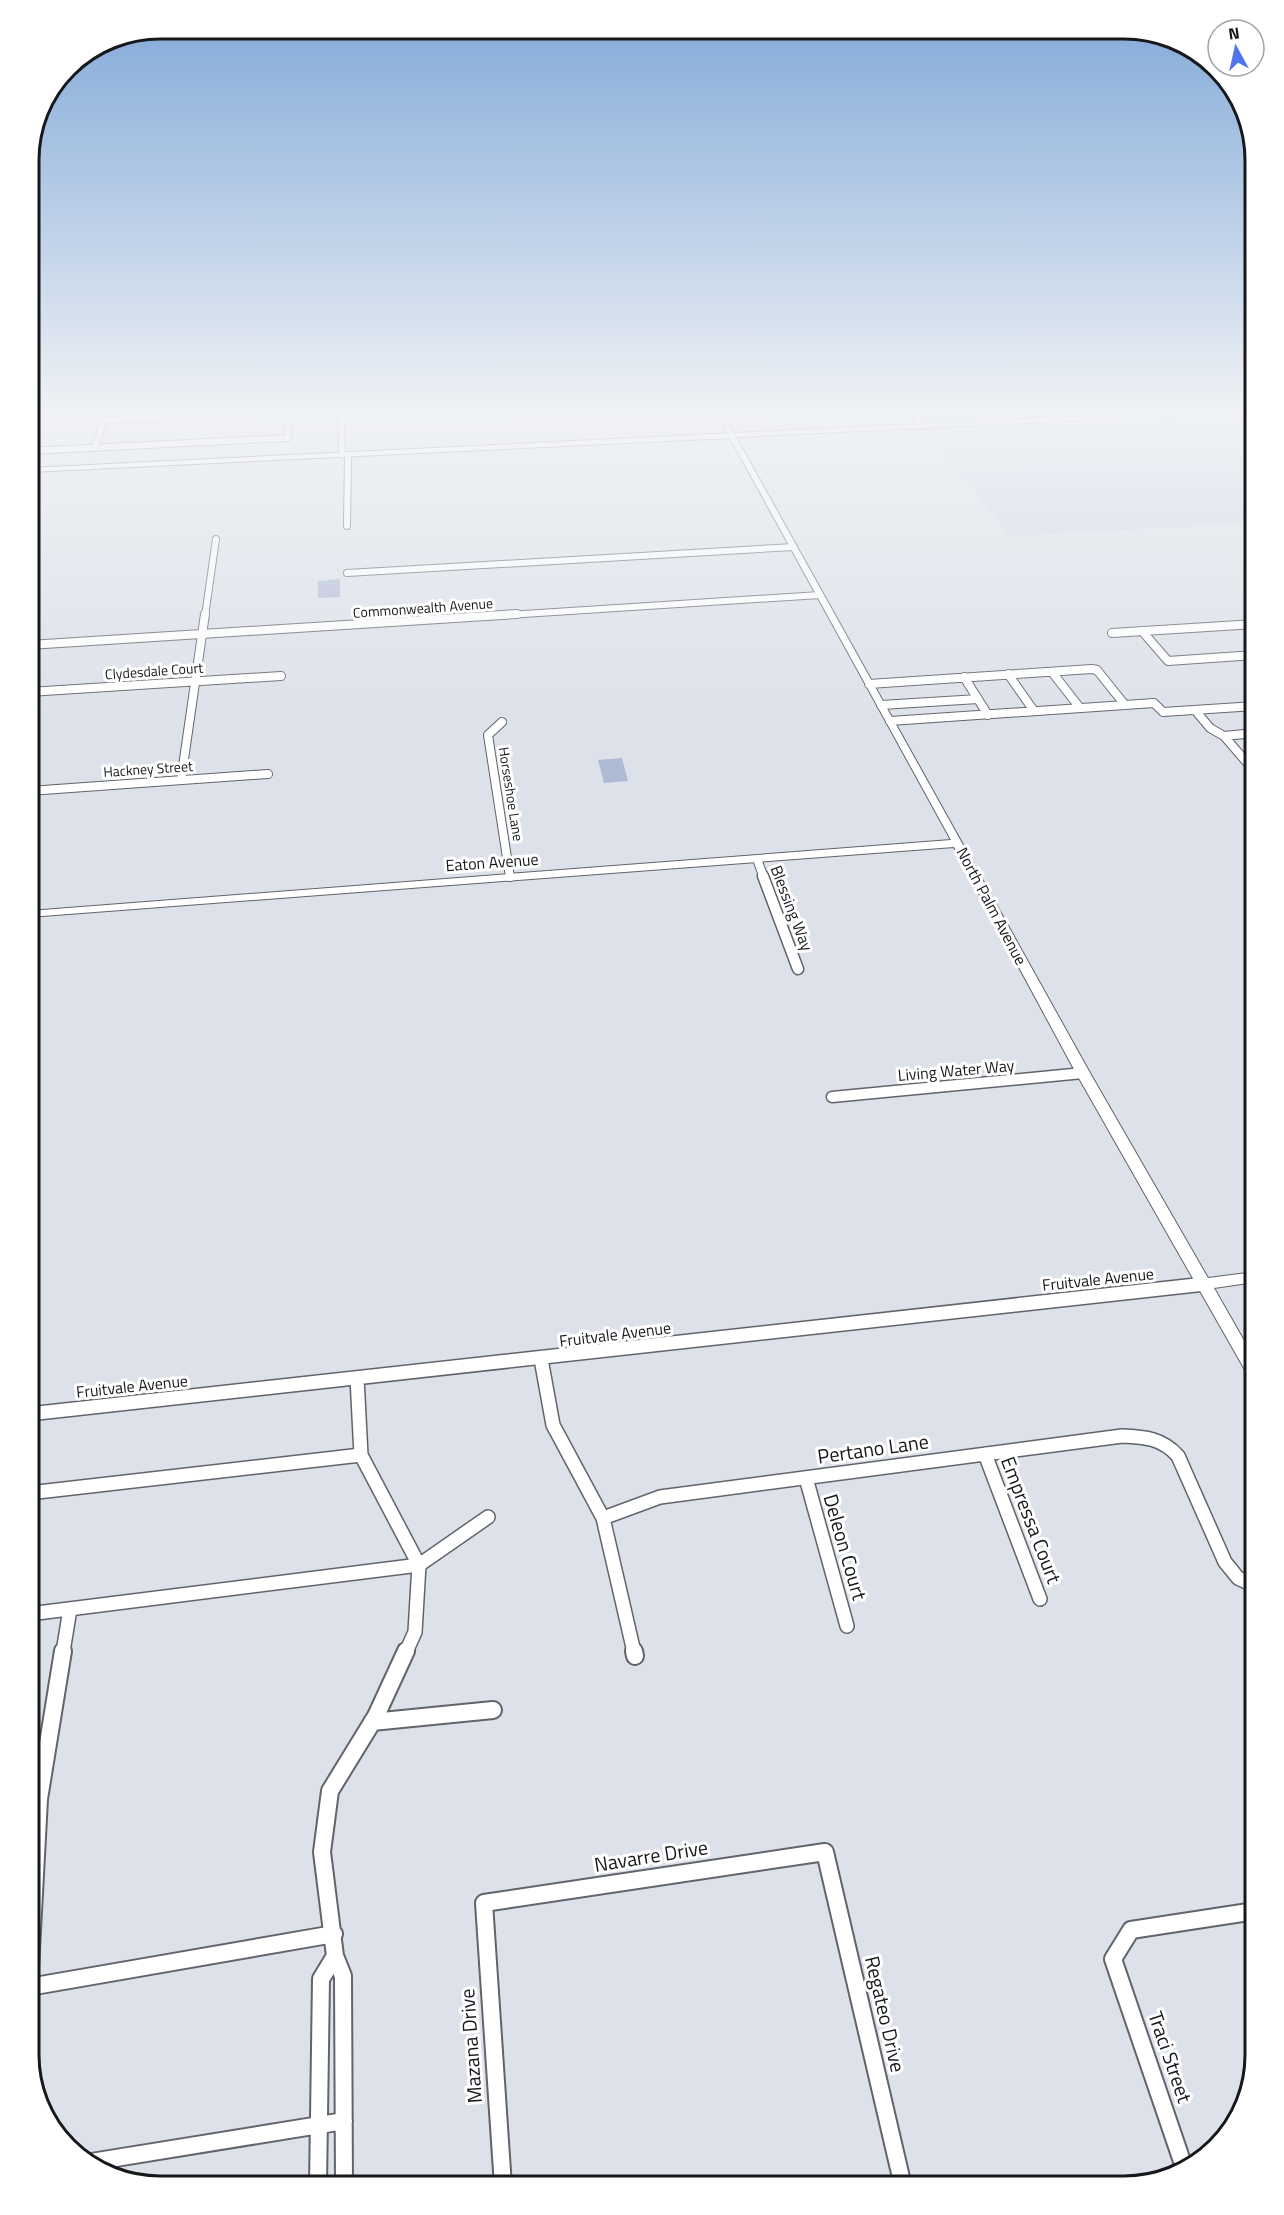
<svg xmlns="http://www.w3.org/2000/svg" width="1284" height="2215" font-family="'Titillium Web',sans-serif">
  <style>
    .built { fill: #d0d7e6 }
    .green { fill: #afbad5 }
    .lines { fill: none; stroke-linecap: round; stroke-linejoin: round }
    .street-far4-casing { stroke: #61646b; stroke-width: 8 }
    .street-far3-casing { stroke: #61646b; stroke-width: 10 }
    .street-far2-casing { stroke: #61646b; stroke-width: 13 }
    .street-far1-casing { stroke: #61646b; stroke-width: 16 }
    .street-casing { stroke: #61646b; stroke-width: 20 }
    .secondary-casing { stroke: #61646b; stroke-width: 2 }
    .street-far4 { stroke: #fff; stroke-width: 6 }
    .street-far3 { stroke: #fff; stroke-width: 8 }
    .street-far2 { stroke: #fff; stroke-width: 10 }
    .street-far1 { stroke: #fff; stroke-width: 13 }
    .street { stroke: #fff; stroke-width: 16 }
    .secondary { fill: #fff; fill-rule: evenodd }
    .labels { text-anchor: middle; stroke-width: 6; stroke-linejoin: round; paint-order: stroke }
    .far-street-label { font-size: 14px; fill: #17181b; stroke: #fff }
    .street-label { font-size: 16px; fill: #17181b; stroke: #fff }
    .near-street-label { font-size: 20px; fill: #17181b; stroke: #fff }
    .rim { fill: none; stroke: #17181b; stroke-width: 3 }
  </style>
  <rect width="100%" height="100%" fill="#dde1e9"/>
  <path class="built" d="M 1255,415 L 1255,523 L 1010,536 L 927,432 Z"/>
  <path class="green" d="M 912,412 L 1137,412 L 935,422 L 917,418 Z
    M 340,579 L 340,597 L 318,598 L 318,581 Z
    M 622,758 L 628,781 L 604,783 L 598,760 Z"/>
  <g class="lines">
    <g class="street-far4-casing">
      <path id="street-far4" d="M 341,412 L 342,455
        M 720,412 L 732,436
        M 104,420 L 200,416
        M 95,448 L 106,412
        M 29,451 L 288,438 L 289,412
        M 347,526 L 348,455
        M 347,573 L 794,547
        M 205,616 L 216,539
        M 493,616 L 820,595"/>
    </g>
    <g class="street-far3-casing">
      <path id="street-far3" d="M 1142,631 L 1168,661 L 1255,655
        M 1112,633 L 1255,624
        M 29,645 L 517,614
        M 1052,672 L 1080,708
        M 1008,674 L 1034,711
        M 964,677 L 988,715
        M 869,684 L 1092,669 L 1097,670 L 1125,705
        M 29,692 L 281,676
        M 881,705 L 978,699
        M 1195,710 L 1210,728 L 1224,736
        M 890,721 L 1154,703 L 1163,712 L 1255,706
        M 502,722 L 488,735 L 510,877
        M 1255,733 L 1224,736 L 1255,772
        M 181,780 L 205,614
        M 29,791 L 268,774
        M 757,859 L 764,878"/>
    </g>
    <g class="street-far2-casing">
      <path id="street-far2" d="M 763,876 L 798,969
        M 832,1097 L 1083,1073"/>
    </g>
    <g class="street-far1-casing">
      <path id="street-far1" d="M 541,1359 L 553,1425 L 603,1518 L 634,1652
        M 357,1378 L 361,1455 L 419,1565 L 415,1632 L 406,1652
        M 29,1414 L 1205,1284
        M 985,1454 L 1040,1599
        M 806,1478 L 847,1626
        M 29,1493 L 361,1455
        M 603,1518 L 660,1497 L 1122,1436 C 1145,1437 1162,1438 1178,1456 L 1225,1562 L 1238,1578 L 1255,1586
        M 29,1614 L 419,1565 L 488,1517
        M 63,1652 L 70,1609"/>
    </g>
    <g class="street-casing">
      <path id="street" d="M 634,1651 L 635,1656
        M 372,1722 L 493,1710
        M 29,1987 L 39,1799 L 63,1651
        M 29,1987 L 334,1934
        M 85,2163 L 344,2121
        M 1185,2170 L 1113,1959 L 1131,1930 L 1255,1911
        M 318,2186 L 321,1979 L 335,1956
        M 344,2186 L 343,1976 L 335,1956 L 322,1852 L 330,1791 L 376,1716 L 406,1651
        M 503,2186 L 484,1903 L 825,1852 L 903,2186"/>
    </g>
    <g class="secondary-casing">
      <path id="secondary" d="M 907,412 C 914,412 923,417 924,424 L 1173,412 L 1217,412 L 1214,414 L 736,437 L 1090,1073 L 1208,1278 L 1255,1272 L 1255,1282 L 1214,1288 L 1255,1360 L 1255,1379 L 1249,1377 L 1076,1073 L 954,847 L 29,917 L 29,911 L 951,840 L 730,438 L 29,472 L 29,468 L 917,424 Z"/>
    </g>
    <use href="#street-far4" class="street-far4"/>
    <use href="#street-far3" class="street-far3"/>
    <use href="#street-far2" class="street-far2"/>
    <use href="#street-far1" class="street-far1"/>
    <use href="#street" class="street"/>
    <use href="#secondary" class="secondary"/>
  </g>
  <linearGradient id="sky" x2="0" y2="1"><stop stop-color="#80a8d8"/><stop offset="0.57" stop-color="#f0f2f5"/><stop offset="1" stop-color="#f0f2f5" stop-opacity="0"/></linearGradient>
  <rect width="1284" height="722" fill="url(#sky)"/>
  <g class="labels">
    <g class="far-street-label">
      <text transform="translate(423 608) rotate(-4)" y="5">Commonwealth Avenue</text>
      <text transform="translate(154 671) rotate(-4)" y="5">Clydesdale Court</text>
      <text transform="translate(148 769) rotate(-4)" y="5">Hackney Street</text>
      <text transform="translate(511 794) rotate(81)" y="5">Horseshoe Lane</text>
    </g>
    <g class="street-label">
      <text transform="translate(492 862) rotate(-4)" y="6">Eaton Avenue</text>
      <text transform="translate(992 906) rotate(62)" y="6">North Palm Avenue</text>
      <text transform="translate(792 908) rotate(69)" y="6">Blessing Way</text>
      <text transform="translate(956 1070) rotate(-5)" y="6">Living Water Way</text>
      <text transform="translate(1098 1279) rotate(-6)" y="6">Fruitvale Avenue</text>
      <text transform="translate(615 1334) rotate(-7)" y="6">Fruitvale Avenue</text>
      <text transform="translate(132 1386) rotate(-6)" y="6">Fruitvale Avenue</text>
    </g>
    <g class="near-street-label">
      <text transform="translate(873 1449) rotate(-8)" y="7">Pertano Lane</text>
      <text transform="translate(1031 1520) rotate(69)" y="7">Empressa Court</text>
      <text transform="translate(845 1547) rotate(74)" y="7">Deleon Court</text>
      <text transform="translate(651 1856) rotate(-9)" y="7">Navarre Drive</text>
      <text transform="translate(885 2014) rotate(77)" y="7">Regateo Drive</text>
      <text transform="translate(471 2046) rotate(-94)" y="7">Mazana Drive</text>
      <text transform="translate(1170 2057) rotate(71)" y="7">Traci Street</text>
    </g>
  </g>
  <path d="M0 0H1284V2215H0ZM160 39H1124A121 121 0 0 1 1245 160V2055A121 121 0 0 1 1124 2176H160A121 121 0 0 1 39 2055V160A121 121 0 0 1 160 39Z" fill="#fff" fill-rule="evenodd"/>
  <path class="rim" d="M160 39H1124A121 121 0 0 1 1245 160V2055A121 121 0 0 1 1124 2176H160A121 121 0 0 1 39 2055V160A121 121 0 0 1 160 39Z"/>
  <g transform="translate(1236 48) rotate(352)"><circle r="28" fill="#ffffff" stroke="#a2a3a4" stroke-width="1.5"/>
  <path d="M0-4.5L10 22L0 15L-10 22Z" fill="#5075e9"/>
  <text y="-9" font-size="16" font-weight="bold" text-anchor="middle" fill="#17181b">N</text>
  </g>
</svg>
